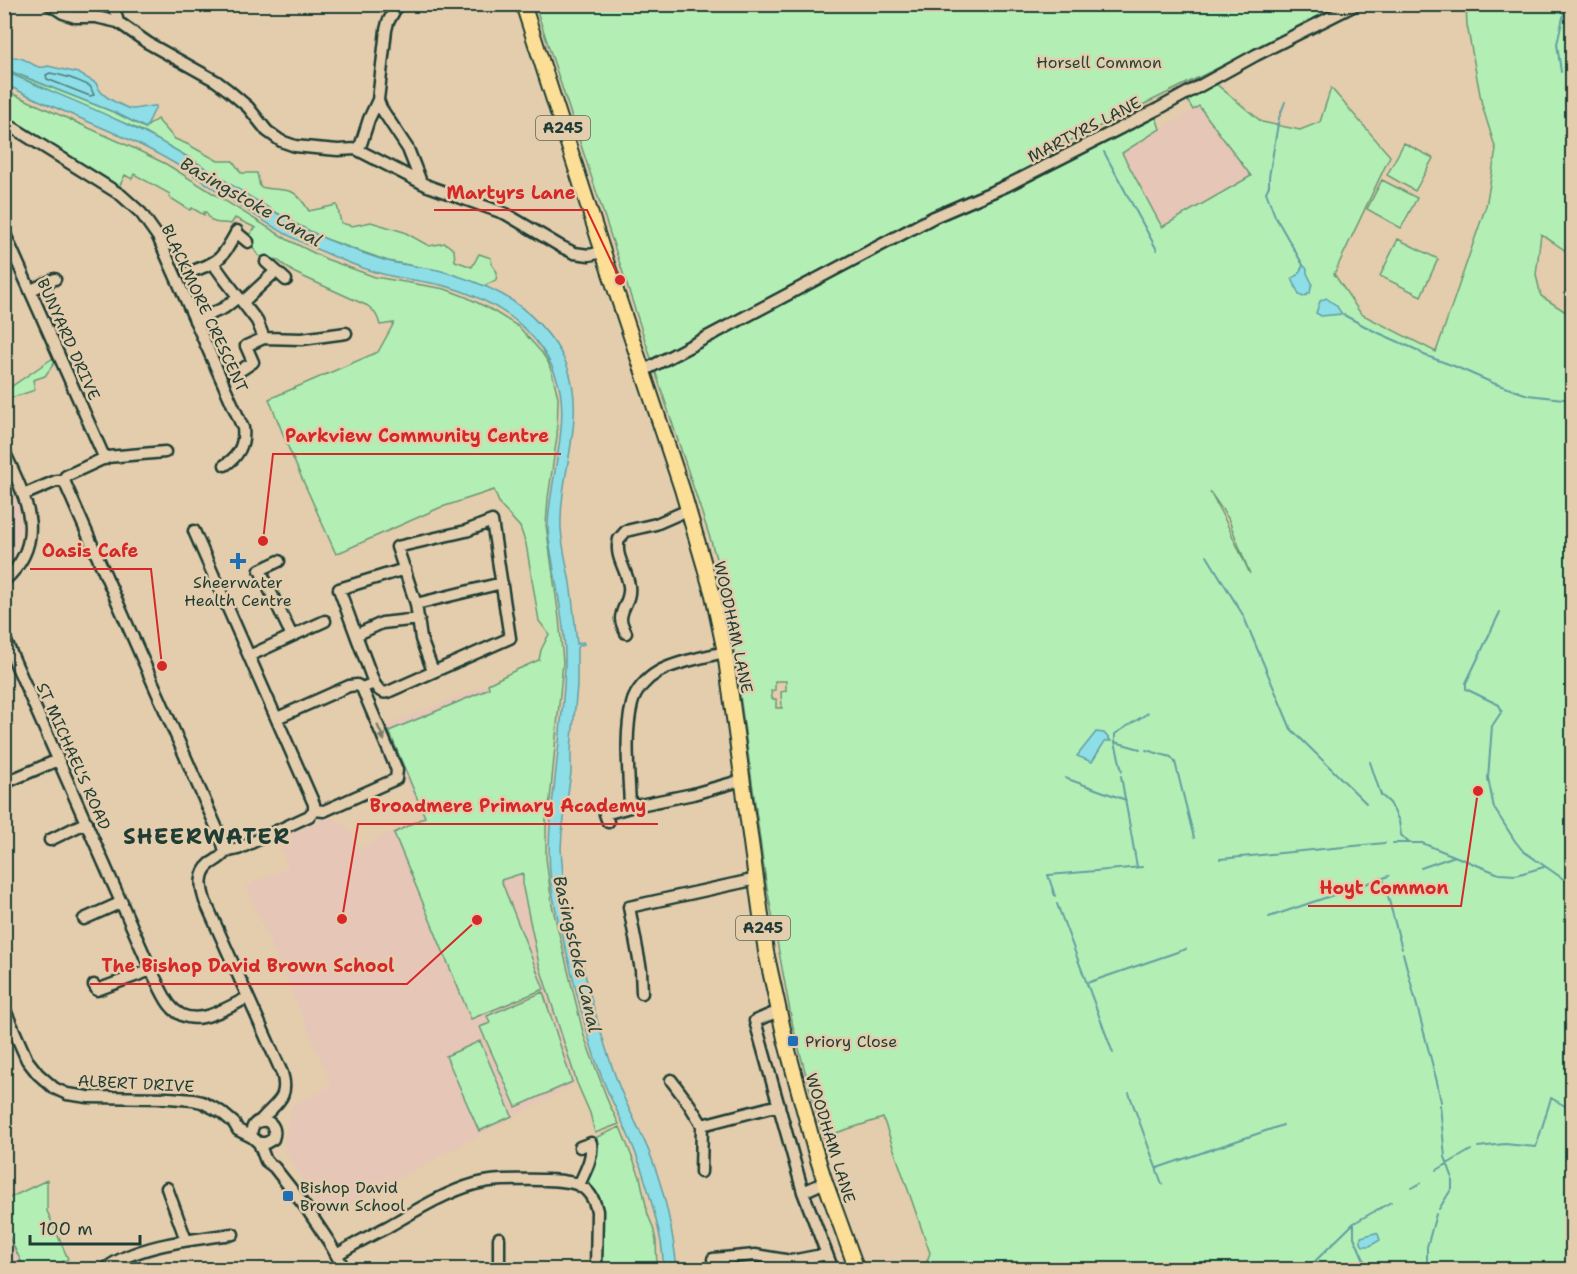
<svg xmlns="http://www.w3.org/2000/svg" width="1577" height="1274" font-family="'Shantell Sans',sans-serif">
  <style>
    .built { fill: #e5c6b7 }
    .green { fill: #b3efb5; stroke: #699674; stroke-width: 1.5; fill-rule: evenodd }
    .water { fill: #8edee8; stroke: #629ea0; stroke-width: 1.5 }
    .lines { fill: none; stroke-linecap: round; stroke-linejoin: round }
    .shore { stroke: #4b7d7c; stroke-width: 1.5 }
    .stream { stroke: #629ea0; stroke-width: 2 }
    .minor-casing { stroke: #1f3d34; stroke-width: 15 }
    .major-casing { stroke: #1f3d34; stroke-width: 18 }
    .minor { stroke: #e4cdad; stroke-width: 10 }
    .major { stroke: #fcde96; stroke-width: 14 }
    .rail { stroke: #1f3d34; stroke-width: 2; stroke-dasharray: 9 4.5; stroke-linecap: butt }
    .oneway { fill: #787e6a }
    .poi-dot { fill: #1f6fb2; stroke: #e4cdad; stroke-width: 2 }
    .labels { text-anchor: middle; stroke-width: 5; stroke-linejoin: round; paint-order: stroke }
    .shield { fill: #e4cdad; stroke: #5a6858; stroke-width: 1.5 }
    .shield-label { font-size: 15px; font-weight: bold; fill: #1f3d34 }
    .park-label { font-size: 16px; fill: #26463a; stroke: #e4cdad }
    .street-label { font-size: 16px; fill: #1f3d34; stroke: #e4cdad }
    .poi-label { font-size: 16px; fill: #1f3d34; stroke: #e4cdad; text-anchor: start }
    .water-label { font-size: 18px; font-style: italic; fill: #25453d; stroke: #e4cdad }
    .district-label { font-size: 22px; font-weight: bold; letter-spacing: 1.5px; fill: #1f3d34; stroke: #e4cdad }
    .leader { fill: none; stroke: #d62828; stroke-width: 2 }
    .callout-dot { fill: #d62828; stroke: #e4cdad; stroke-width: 2 }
    .callout-label { font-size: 18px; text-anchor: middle; font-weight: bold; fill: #d62828; stroke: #e4cdad; stroke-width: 5; stroke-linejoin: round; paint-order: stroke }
  </style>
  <rect width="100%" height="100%" fill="#e4cdad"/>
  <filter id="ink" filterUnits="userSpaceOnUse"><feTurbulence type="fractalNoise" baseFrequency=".0167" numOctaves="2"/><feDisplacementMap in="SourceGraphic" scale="12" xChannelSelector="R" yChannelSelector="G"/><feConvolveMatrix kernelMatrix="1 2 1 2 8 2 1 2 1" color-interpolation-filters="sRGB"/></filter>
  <g filter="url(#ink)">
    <path class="built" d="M 1199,106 L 1251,176 L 1161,227 L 1122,153 Z
      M 4,473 L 19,508 L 20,528 L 13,558 L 5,567 Z
      M 488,684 L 507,743 L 539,964 L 577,1083 L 324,1218 L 283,1146 L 292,1105 L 332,1085 L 246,886 L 289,867 L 276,838 L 330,816 L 349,829 L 358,850 L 421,816 L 383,726 Z
      M 5,1229 L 25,1269 L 5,1269 Z"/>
    <path class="green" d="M 535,5 L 1346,5 L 1045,153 L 1070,158 L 1155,114 L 1160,129 L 1122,153 L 1162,227 L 1251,176 L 1199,106 L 1193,110 L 1186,98 L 1216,84 L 1262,122 L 1300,130 L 1320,122 L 1331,88 L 1390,156 L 1334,274 L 1361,314 L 1436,352 L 1486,206 L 1496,150 L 1482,105 L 1467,25 L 1466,5 L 1572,5 L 1572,255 L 1541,234 L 1536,275 L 1541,296 L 1572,316 L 1572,1269 L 924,1269 L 930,1253 L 883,1118 L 823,1137 L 793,1027 L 766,882 L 728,609 L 721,576 L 711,541 ZM 1210,492 L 1228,518 L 1250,574 L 1226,522 ZM 775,681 L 786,681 L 786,691 L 781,692 L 782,708 L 776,708 L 776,699 L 772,699 L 771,691 L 775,690 Z
      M 4,69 L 116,113 L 145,128 L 157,119 L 175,139 L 187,144 L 218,161 L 233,161 L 241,173 L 257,173 L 260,187 C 288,193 292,183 309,211 L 337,205 L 341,223 L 352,226 L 371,222 L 404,232 L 429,246 L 445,243 L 454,250 L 455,261 L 472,267 L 479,254 L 491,258 L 492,265 L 497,272 L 496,280 L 484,286 L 440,271 L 388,261 L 326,239 L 296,224 L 248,196 L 191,159 L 142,131 L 5,71 Z
      M 4,90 L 129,146 L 166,164 L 288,240 L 326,259 L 375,277 L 445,289 L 466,297 L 490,309 L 519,327 L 542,353 L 548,362 L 552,373 L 558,397 L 557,436 L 548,498 L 546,525 L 559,618 L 563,662 L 550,800 L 546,812 L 546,858 L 552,905 L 584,1036 L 609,1104 L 619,1124 L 595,1133 L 590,1113 L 577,1083 L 539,964 L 523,888 L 523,873 L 501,880 L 544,989 L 471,1019 L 394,833 L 425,817 L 389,731 L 482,692 L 489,688 L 488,684 L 514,671 L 539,660 L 541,650 L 549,634 L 539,621 L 526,544 L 520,527 L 500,505 L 494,490 L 439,508 L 336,554 L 291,454 L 269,399 L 378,352 L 394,323 L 380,325 C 378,316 375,311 368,306 L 295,273 L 276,259 L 272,263 L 266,256 L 263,259 C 255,255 254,247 249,240 L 252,231 L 256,228 L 235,218 L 231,224 C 218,221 213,227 206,212 L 204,212 L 204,215 L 192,208 L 190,210 L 169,197 L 170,194 L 134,174 L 132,179 L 125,175 L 119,187 L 5,117 Z
      M 1404,143 L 1433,158 L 1415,191 L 1387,175 Z
      M 1382,180 L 1417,198 L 1401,228 L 1367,209 Z
      M 1398,239 L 1438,259 L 1421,296 L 1380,276 Z
      M 53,358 L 55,362 L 45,376 L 33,380 L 35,390 L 5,400 L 5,391 Z
      M 543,992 L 572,1082 L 516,1107 L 480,1027 L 490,1023 L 487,1016 Z
      M 480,1041 L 512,1116 L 479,1131 L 446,1056 Z
      M 620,1127 L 640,1177 L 648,1215 L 653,1227 L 656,1241 L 657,1269 L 600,1269 L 599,1196 L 584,1184 L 597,1137 Z
      M 47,1180 L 47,1211 L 68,1259 L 48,1269 L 25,1269 L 5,1229 L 5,1200 Z"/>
    <path class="water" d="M 4,57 C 10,57 15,57 20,58 C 31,61 37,71 48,66 L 78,73 L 96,83 C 100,94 108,98 117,103 C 122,105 126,108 131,109 C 140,109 147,105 156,106 L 146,128 L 116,113 L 5,69 Z
      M 4,71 C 61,96 120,118 174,149 C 225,178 272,215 326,239 C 346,247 367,255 387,261 C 404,265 421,267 438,270 C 460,276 483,284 503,295 C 528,309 554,336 566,363 C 588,416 559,473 561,528 C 562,547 567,565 570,583 C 573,603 575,623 577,644 L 583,642 L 584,644 L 578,646 L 577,648 L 577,686 L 571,750 L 571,773 L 562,832 L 561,849 L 563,876 L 574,935 L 577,940 C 588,990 601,1038 619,1086 C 629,1112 644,1136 653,1162 C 666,1197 673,1232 677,1269 L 663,1269 C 664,1251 660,1234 655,1216 C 648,1188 640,1161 628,1135 C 621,1118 612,1102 605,1085 C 589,1046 580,1006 570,966 C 563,938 554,910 551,882 C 547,851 550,820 554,789 C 558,748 564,706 565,665 C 566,631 558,597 553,564 C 551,552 548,538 548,526 C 549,483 569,427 559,386 C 552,359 534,334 511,317 C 490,302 466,291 441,285 C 420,280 399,279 379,273 C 359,268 340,259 321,251 C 268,229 223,192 174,163 C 120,131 60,113 5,84 Z
      M 1303,265 L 1307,269 L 1307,273 L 1312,283 L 1310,293 L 1303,297 L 1299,295 L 1292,278 L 1298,275 Z
      M 1326,298 L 1336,305 L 1342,314 L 1321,316 L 1316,313 L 1320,301 Z
      M 1096,732 L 1104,733 L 1111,741 L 1105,741 L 1092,762 L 1077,756 Z
      M 1375,1233 L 1378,1234 L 1380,1240 L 1370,1246 L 1363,1246 L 1361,1243 L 1361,1237 Z"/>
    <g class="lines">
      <path class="shore" d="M 50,73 C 65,75 77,80 90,86 L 94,95 L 90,96 L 47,79 L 46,75 Z"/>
      <path class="stream" d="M 1561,72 L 1557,44 L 1566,4
        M 1285,102 L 1279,118 L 1269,177 L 1269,186 L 1266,192 L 1275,216 L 1303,265
        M 1104,152 L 1157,250
        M 1342,314 L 1372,330 L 1417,350 L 1424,355 L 1454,366 L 1493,383 L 1528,395 L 1572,400
        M 1207,556 L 1243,615 L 1291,729 L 1366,803
        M 1500,612 L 1466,683 L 1466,689 L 1499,705 L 1502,711 L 1492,726 L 1488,778 L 1494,808 L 1515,841 L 1523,851 L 1572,885
        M 1115,742 L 1140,749
        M 1146,750 L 1171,757 L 1175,762 L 1194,838
        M 1370,762 L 1381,795 L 1390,803 L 1399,821 L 1401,835 L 1409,843
        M 1122,771 L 1115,742 L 1115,734 L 1148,713
        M 1121,776 L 1137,867
        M 1065,778 L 1126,800
        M 1393,843 L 1422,843 L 1499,874 L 1516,875 L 1544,867
        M 1220,859 L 1385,843
        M 1421,868 L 1455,856
        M 1048,875 L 1055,896
        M 1049,875 L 1142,867
        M 1383,878 L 1402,949
        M 1057,904 L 1113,1053
        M 1269,917 L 1389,876
        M 1403,953 L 1437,1082 L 1441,1102
        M 1087,983 L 1186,949
        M 1129,1093 L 1162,1184
        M 1478,1147 L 1505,1144 L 1536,1147 L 1551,1098 L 1572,1110
        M 1157,1168 L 1283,1125
        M 1437,1170 L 1471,1150
        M 1412,1188 L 1421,1183
        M 1439,1209 L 1452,1188 L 1452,1176 L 1445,1157 L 1440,1105
        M 1354,1223 L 1354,1237 L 1364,1260
        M 1366,1266 L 1367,1270
        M 1306,1270 L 1354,1223 L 1391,1202
        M 1427,1270 L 1427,1247 L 1436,1214"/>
      <g class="minor-casing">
        <path id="minor" d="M 49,4 L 63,13 L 75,17 L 96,17 L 118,22 L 148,43 L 216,81 L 228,90 L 248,107 L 267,131 L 281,141 L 295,146 L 315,148 L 338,150 L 356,149 L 428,186 L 506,214 L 560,246 L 574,253 L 589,255 L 603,252
          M 113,4 L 118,22
          M 398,4 L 388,22 L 386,30 L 378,100 L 381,108 L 408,149 L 421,182
          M 4,122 L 121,195 L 141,213 L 158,237 L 243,428 C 245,444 238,457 225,465
          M 356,149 L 361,144 L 369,119 L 378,100
          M 4,232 L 105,459
          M 236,232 L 248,242
          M 266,262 L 286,280
          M 213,263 L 223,277 L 257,321 L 264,338
          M 187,273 C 219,262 221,261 237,231
          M 31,290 L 55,279
          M 243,302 L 276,271
          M 195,321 L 224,308 L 238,297
          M 643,371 L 934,217 L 1006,186 L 1158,109 L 1256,55 L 1357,4
          M 235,374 L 253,362 L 246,346 L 264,338 L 302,339 L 346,333
          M 4,451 C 25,497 50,540 4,581
          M 62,481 L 65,483 L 222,840 L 225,852
          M 23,495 L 56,481 L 62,481 L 66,476 L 107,457 L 165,452
          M 194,531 L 314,804 L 314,810 L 309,816 L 238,849 L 225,852 C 221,858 216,860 210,864 C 198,874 201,888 205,901 L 282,1073 C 290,1099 275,1103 261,1120
          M 279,561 L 260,570 L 292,636 L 325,621
          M 416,604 L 502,583
          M 626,633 C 624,629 621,623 621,619 C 621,607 631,601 629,586 C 627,569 614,557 619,539 L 626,531 L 656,524 L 688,510
          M 356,635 L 339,589 L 405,569
          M 4,637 L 151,970 C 157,981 162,994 169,1004 C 190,1033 224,1009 247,998
          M 249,656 L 292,636
          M 374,683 L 356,635 L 382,623 L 419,619
          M 362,688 L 374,683 C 378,689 381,694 388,692 L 510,638 L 492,521 L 466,531 L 397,547 L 416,604 L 421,639 L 433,671
          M 277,718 L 349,686 L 357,685 L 362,688 L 397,770 L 396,779 L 324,811 L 314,810
          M 4,783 L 58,760
          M 630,807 C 629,774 624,736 632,704 C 635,691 646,679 658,672 C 675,662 705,657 725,652
          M 608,822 L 605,814 L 630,807 L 693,794 L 743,780
          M 50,840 L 87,822
          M 84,919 L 122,902
          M 94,985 L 97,990 L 151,970
          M 642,993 L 641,970 L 629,907 L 757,879
          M 4,1008 L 27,1060 L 38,1074 L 54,1088 L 67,1094 L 88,1097 L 169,1098 L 193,1100 L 202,1102 L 221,1112 L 234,1123 L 238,1130 L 252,1137 L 259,1143 L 266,1143 L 273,1139 C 276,1131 274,1125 267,1121 C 256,1119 250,1126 252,1137
          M 779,1011 L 755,1021 L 803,1192 L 833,1270
          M 671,1080 L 689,1104 L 702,1125 L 701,1172
          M 702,1125 L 779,1105
          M 259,1143 L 266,1161 L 274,1167 L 307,1209 L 329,1242 L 345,1270
          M 579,1185 C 585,1171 593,1159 591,1143 L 580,1147
          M 167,1188 L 186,1240
          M 803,1192 L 825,1182
          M 499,1238 L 499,1270
          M 337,1255 C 353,1244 372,1235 389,1226 C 415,1211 446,1192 475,1184 C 497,1178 522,1180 544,1180 C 570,1181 590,1181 597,1211 L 596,1270
          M 713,1259 L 755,1255 L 791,1261 L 827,1254
          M 104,1270 C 134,1245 196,1239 233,1234"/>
      </g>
      <g class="major-casing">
        <path id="major" d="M 523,4 L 603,252 L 682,489 L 713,595 L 725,652 L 766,952 L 786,1043 L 814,1147 L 825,1182 L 857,1270"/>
      </g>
      <use href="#minor" class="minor"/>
      <use href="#major" class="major"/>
      <path class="rail" d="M 4,1253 L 12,1270"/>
    </g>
    <defs><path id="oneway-solid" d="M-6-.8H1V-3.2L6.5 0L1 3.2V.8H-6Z" transform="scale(1.5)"/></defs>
    <use class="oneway" href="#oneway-solid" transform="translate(381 733) rotate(66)"/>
  </g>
  <g class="poi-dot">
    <path d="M235 552h6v6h6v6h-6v6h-6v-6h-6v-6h6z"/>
    <rect x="787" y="1035" width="12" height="12" rx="3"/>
    <rect x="282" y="1190" width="12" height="12" rx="3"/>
  </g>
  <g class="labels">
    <g class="shield">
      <rect x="536" y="116" width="54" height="24" rx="4.5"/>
      <rect x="736" y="916" width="54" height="24" rx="4.5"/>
    </g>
    <g class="shield-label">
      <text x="563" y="133">A245</text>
      <text x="763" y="933">A245</text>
    </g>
    <g class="park-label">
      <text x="1099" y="68">Horsell Common</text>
    </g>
    <g class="street-label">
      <text transform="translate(1084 129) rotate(-27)" y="6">MARTYRS LANE</text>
      <text transform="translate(205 308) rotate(65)" y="6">BLACKMORE CRESCENT</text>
      <text transform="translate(69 339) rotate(66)" y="6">BUNYARD DRIVE</text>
      <text transform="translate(734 627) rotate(78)" y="6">WOODHAM LANE</text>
      <text transform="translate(74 756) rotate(66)" y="6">ST MICHAEL'S ROAD</text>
      <text transform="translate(136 1083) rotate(3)" y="6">ALBERT DRIVE</text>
      <text transform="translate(831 1138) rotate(73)" y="6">WOODHAM LANE</text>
    </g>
    <g class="poi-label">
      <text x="238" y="588" text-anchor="middle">Sheerwater<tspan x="238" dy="18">Health Centre</tspan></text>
      <text x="805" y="1047">Priory Close</text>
      <text x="300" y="1193">Bishop David<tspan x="300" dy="18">Brown School</tspan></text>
    </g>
    <g class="water-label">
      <text transform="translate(251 202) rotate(30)" y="6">Basingstoke Canal</text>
      <text transform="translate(577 954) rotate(77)" y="6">Basingstoke Canal</text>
    </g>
    <g class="district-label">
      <text x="207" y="844">SHEERWATER</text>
    </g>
  </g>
  <path class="leader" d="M620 280L587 210H434M263 541L273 454H561M162 666L151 569H30M342 919L358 824H658M1478 791L1461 906H1308M477 920L407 984H90"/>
  <g class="callout-dot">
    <circle cx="620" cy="280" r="6"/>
    <circle cx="263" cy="541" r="6"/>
    <circle cx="162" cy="666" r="6"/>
    <circle cx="342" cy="919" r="6"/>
    <circle cx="1478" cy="791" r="6"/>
    <circle cx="477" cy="920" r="6"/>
  </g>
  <g class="callout-label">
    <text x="511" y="199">Martyrs Lane</text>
    <text x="417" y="442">Parkview Community Centre</text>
    <text x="90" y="557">Oasis Cafe</text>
    <text x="508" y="812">Broadmere Primary Academy</text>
    <text x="1384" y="894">Hoyt Common</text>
    <text x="248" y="972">The Bishop David Brown School</text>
  </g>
  <rect width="1577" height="1274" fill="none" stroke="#e4cdad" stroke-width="24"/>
  <rect x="12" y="12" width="1553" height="1250" fill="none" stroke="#1f3d34" stroke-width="2" filter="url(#ink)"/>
  <path d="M30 1235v9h110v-9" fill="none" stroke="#1f3d34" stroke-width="3"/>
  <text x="39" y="1235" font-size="18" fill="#1f3d34" stroke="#e4cdad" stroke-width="4.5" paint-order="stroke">100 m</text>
</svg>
